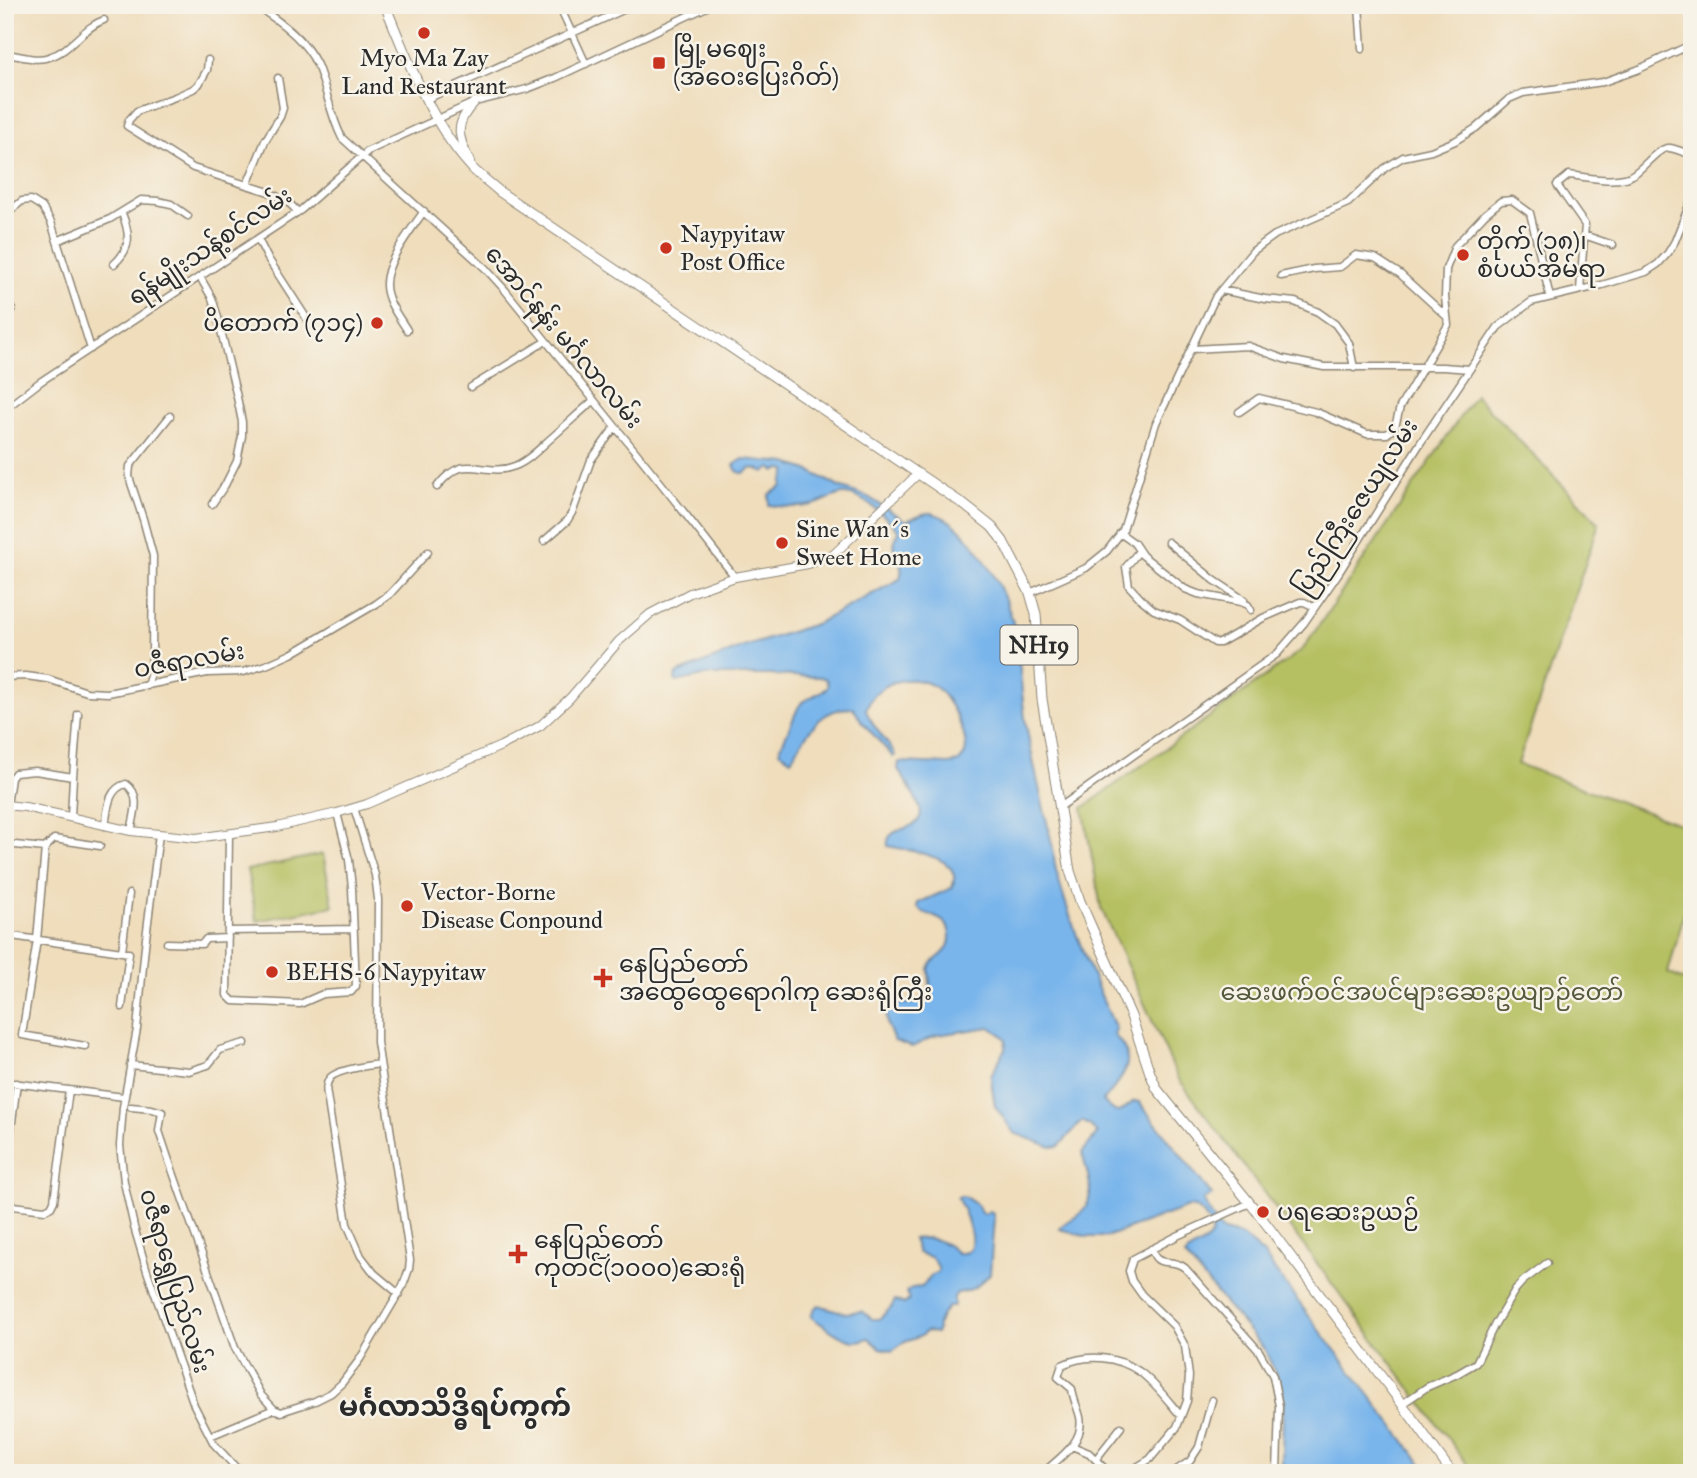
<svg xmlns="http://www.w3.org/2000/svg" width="1697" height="1478" font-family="'IM FELL Great Primer','Noto Sans Myanmar',serif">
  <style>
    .green { fill: #b5c062; stroke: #707646; stroke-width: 2 }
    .water { fill: #79b5eb; stroke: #52708b; stroke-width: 2 }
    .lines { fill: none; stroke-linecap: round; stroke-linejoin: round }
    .minor-casing { stroke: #8d8474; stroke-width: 9 }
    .major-casing { stroke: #8d8474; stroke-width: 10 }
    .highway-casing { stroke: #8d8474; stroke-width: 11 }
    .minor { stroke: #fff; stroke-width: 6 }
    .major { stroke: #fff; stroke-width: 8 }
    .highway { stroke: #fff; stroke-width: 9 }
    .poi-dot { fill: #c8321e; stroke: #f7f3e8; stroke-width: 2.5 }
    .labels { text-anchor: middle; stroke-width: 5; stroke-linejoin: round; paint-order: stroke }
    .shield { fill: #f7f3e8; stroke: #686764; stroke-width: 2 }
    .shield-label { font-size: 23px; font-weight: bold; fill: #2b2b2b }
    .poi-label { font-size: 24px; fill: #2b2b2b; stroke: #f7f3e8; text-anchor: start }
    .street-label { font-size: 24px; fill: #2b2b2b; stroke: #f7f3e8 }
    .park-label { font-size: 24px; fill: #54583c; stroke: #f7f3e8 }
    .quarter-label { font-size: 28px; font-weight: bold; fill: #2b2b2b; stroke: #f7f3e8 }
  </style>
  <rect width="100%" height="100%" fill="#f7f3e8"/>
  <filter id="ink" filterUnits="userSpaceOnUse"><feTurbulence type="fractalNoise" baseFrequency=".0143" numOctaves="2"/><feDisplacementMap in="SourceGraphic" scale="14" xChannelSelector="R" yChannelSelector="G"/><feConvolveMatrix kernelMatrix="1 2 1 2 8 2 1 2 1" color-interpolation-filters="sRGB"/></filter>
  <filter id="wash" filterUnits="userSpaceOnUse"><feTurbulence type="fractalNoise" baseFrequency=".00686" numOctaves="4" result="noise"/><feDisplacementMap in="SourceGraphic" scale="28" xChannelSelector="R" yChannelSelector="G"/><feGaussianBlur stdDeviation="1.57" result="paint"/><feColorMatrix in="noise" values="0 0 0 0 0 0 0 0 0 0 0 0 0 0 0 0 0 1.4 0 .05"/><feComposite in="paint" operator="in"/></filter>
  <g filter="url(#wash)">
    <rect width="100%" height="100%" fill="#efddbc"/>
    <path class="green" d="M 1475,395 L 1599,523 L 1518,764 L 1692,829 L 1692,884 L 1668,973 L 1692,984 L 1692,1473 L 1474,1473 L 1178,1078 L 1101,908 L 1083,808 L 1303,649 Z
      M 323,854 L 333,906 L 257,921 L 247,870 Z"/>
    <path class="water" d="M 743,459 L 787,463 L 808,470 L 839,487 L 868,497 L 906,521 C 914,518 922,512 931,513 C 969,521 1002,585 1012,619 C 1021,653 1020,690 1026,724 C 1033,765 1043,804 1052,844 C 1054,853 1054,861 1056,870 C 1071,926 1092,976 1116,1029 L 1114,1035 C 1141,1061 1121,1079 1103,1101 C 1120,1118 1118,1113 1134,1101 L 1139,1102 L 1212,1195 L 1203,1200 L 1217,1225 L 1224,1231 L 1242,1236 L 1263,1254 L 1312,1320 L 1429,1473 L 1282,1473 L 1283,1396 L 1278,1379 L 1265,1350 L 1185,1256 C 1196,1241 1223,1245 1206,1218 C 1201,1210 1198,1208 1188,1207 L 1106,1237 L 1088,1237 L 1060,1229 C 1064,1221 1070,1221 1077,1216 C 1099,1200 1088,1175 1082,1153 L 1097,1134 L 1092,1127 L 1082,1121 L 1059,1146 L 1051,1147 L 1014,1133 L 995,1106 L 992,1087 L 991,1076 L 1005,1049 L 1006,1040 L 1003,1036 L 990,1027 L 937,1035 L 912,1047 L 894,1041 L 887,1024 L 886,1012 C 888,1010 892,1006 895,1005 C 906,1001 915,1007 926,995 C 934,987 928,979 929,969 C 931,957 949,957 950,938 C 950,933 949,927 945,923 C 937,915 923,915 917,907 L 918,903 L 952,888 C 966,856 909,851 888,846 C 884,823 926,834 920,809 C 916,795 905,781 898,769 L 899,762 L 949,764 L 959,762 C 961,759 964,757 965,753 C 970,737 948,694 934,686 C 910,672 874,682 866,710 C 872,728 886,738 895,755 L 893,757 L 863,723 L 853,708 C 819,707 807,734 791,759 L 779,751 L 798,708 L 802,702 L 826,689 L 828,686 L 826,679 L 820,677 L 770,675 L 707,675 L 677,682 L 675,680 L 676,674 L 741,648 L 818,623 L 900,579 C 907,557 884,557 899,532 C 889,518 862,495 845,494 C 837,493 822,503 813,505 C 799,508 783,507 769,505 L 769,495 L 782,486 L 782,481 L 784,479 L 787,470 L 781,469 L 775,471 L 771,468 L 764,472 C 745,461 750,479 737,471 L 734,465 Z
      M 960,1196 L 964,1196 L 978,1206 L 981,1213 L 986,1214 L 989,1211 L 992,1212 L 994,1218 L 990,1274 C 979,1286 972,1291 957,1293 L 954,1297 L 954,1304 L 953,1307 L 948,1307 C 944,1312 938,1318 938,1325 C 937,1333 940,1326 936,1333 L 927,1331 L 921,1336 L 905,1342 L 892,1351 L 880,1348 L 869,1338 C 869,1338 859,1341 858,1341 C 843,1342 824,1325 811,1317 L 814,1309 L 819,1305 L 845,1313 L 862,1311 L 872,1319 L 879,1319 L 891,1308 L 895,1300 L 904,1304 L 909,1300 L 907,1291 L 912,1288 L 922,1287 L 932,1275 L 938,1272 L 938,1267 L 931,1257 L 918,1253 L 913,1239 C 929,1236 946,1241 957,1253 C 961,1253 965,1254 968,1251 C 978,1242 963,1207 957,1198 Z"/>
  </g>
  <g filter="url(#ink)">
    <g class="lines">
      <g class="minor-casing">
        <path id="minor" d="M 254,5 C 279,20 305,39 317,65 C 327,89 330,115 342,138 L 485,268 L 505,290 L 660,482 L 735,577
          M 559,5 L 586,64
          M 1359,5 L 1362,49
          M 1692,31 L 1690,45 L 1692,82
          M 5,54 C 20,55 35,62 49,57 C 71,51 83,27 104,20
          M 208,60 L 207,70 L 199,84 L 193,89 L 175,97 L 137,111 L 129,120 L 127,126 L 193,168 L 269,192 L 290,204 L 298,212
          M 427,99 L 634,5
          M 247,185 L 265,141 L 280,117 L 283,108 L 278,78
          M 5,215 L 22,201 L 31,200 L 42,207 L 51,222 L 91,349
          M 1584,235 L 1613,245
          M 258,239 L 267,257 L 307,319
          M 57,241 L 110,219 L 141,200 L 158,201 L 171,204 L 188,216
          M 114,264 C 132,248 130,234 122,213
          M 1281,276 L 1314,269 L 1340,267 L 1356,255 L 1375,258 L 1400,274 L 1447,317
          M 200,277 L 212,298 L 217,314 L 237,397 L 242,422 L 242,436 L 237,461 L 225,485 L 212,504
          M 1221,290 L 1265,299 L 1295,302 L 1318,312 L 1335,324 L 1349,343 L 1354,368
          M 1580,290 L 1585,225 L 1557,185 L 1569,175 C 1586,177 1607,182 1625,178 C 1641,175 1655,147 1670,148 C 1677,149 1685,153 1692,155
          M 5,302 L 12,309
          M 407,330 C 399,317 386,301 386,285 C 385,262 411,230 424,211
          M 1192,349 L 1248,346 L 1284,359 L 1324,367 L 1443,367 L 1470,369
          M 471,387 L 546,341
          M 5,409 L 40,382 L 301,210 L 368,151 L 475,102 L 527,89 L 555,78 L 711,5
          M 1239,412 L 1259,398 L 1316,412 L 1367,434 L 1387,434 L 1395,427 L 1400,407 L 1448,325 L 1445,297 L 1446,269 L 1455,246 L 1485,214 L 1501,201 L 1512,200 L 1530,213 L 1550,297
          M 437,487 C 465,449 482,479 515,466 C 528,461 539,449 549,440 C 564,427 579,413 594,400
          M 1120,533 L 1134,543 L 1142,555 L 1185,589 L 1198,594 L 1241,602 L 1248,605 L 1251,610
          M 544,541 L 567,521 L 573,511 L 591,460 L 615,427
          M 1168,542 L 1214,580 L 1244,600
          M 1139,551 L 1126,567 L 1129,586 L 1141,599 L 1154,610 L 1180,620 L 1215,643 L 1220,643 L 1263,618 L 1300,602 L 1304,602 L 1315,607
          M 1030,593 L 1086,568 L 1107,551 L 1123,530 L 1156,423 L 1216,296 L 1253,251 L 1275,235 L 1348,203 L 1385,168 L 1403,157 L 1431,151 L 1455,141 L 1476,128 L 1509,99 L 1523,93 L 1603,82 L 1637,70 L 1690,45
          M 5,677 L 26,676 L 48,679 L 87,692 L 108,693 L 207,673 L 243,672 L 266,665 L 291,654 L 376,604 L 390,594 L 428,552
          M 147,686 L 151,673 L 152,656 L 153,556 L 143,519 L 131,483 L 129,476 L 130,466 L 170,416
          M 7,805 L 11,778 L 15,773 L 35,771 L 73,777 L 78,714
          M 1060,807 L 1277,654 L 1304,623 L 1338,574 L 1421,442 L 1498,327 L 1531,302 L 1602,285 L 1646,272 L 1658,264 L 1668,253 L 1675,241 L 1692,198
          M 71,817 L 73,777
          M 105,826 C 108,810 107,789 126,784 C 142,795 134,815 131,831
          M 159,834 L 145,946 L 137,1029 L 123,1107 L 120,1145 L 124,1182 L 134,1227 L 147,1271 L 194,1405 L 214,1444 L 241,1473
          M 229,834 L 227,995 L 233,1001 L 300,1004 L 323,994 L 351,992 L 356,986 L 352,888 L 349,860 L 337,813
          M 5,844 L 45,848 L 54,839 L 100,846
          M 45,848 L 37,940 L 22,1035 L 85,1046
          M 228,931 L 354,929
          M 5,935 L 129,953 L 122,1007
          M 167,943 L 202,944 L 206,939 L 228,938
          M 122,951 L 129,894
          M 380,1064 C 370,1065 336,1070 330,1078 C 326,1083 326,1090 327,1095 L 347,1224 L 361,1256 L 374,1273 L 399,1294
          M 130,1065 L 189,1071 L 208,1065 L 220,1050 L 245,1043
          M 5,1082 L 124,1097
          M 131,1107 L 152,1109 L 162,1112 L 159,1131 L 168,1158 L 235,1348 L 261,1395 L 274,1409 L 281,1412 L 315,1401 L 331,1393 L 342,1383 L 360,1359 L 403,1286 L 409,1269 L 410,1260 L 377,1042 L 378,899 L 375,875 L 354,808
          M 5,1176 L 17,1083
          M 5,1205 L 45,1210 L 51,1207 L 54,1201 L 69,1090
          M 1151,1249 C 1153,1252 1154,1257 1157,1259 C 1164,1265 1174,1259 1185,1268 L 1259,1351 L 1273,1376 L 1279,1406 L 1277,1473
          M 1402,1404 L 1427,1387 L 1457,1374 L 1476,1363 L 1495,1324 L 1515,1290 L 1523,1281 L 1547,1263
          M 210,1436 L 274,1409
          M 1072,1446 L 1089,1453 L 1109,1473
          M 1096,1459 L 1121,1427
          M 1043,1473 C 1059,1458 1085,1442 1080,1417 C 1078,1408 1073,1399 1072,1389 L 1058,1377 L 1062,1365 C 1087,1353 1117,1356 1140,1372 C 1156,1384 1168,1401 1181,1416
          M 1127,1473 L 1150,1459 L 1177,1427 L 1187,1401 L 1189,1376 L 1185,1346 L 1174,1326 L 1142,1295 L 1132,1281 L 1129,1271 L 1133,1259 L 1177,1236 L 1250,1203
          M 1172,1473 L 1190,1461 L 1199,1447 L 1212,1400"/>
      </g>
      <g class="major-casing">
        <path id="major" d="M 470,162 C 458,136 453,124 475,102
          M 5,805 L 25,807 L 131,831 L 196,838 L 277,827 L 337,813 L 367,804 L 501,746 L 540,726 L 570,698 L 619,641 L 650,614 L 690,593 L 735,577 L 808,564 L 833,555 L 918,474"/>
      </g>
      <g class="highway-casing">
        <path id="highway" d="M 385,5 C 409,62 431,126 475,171 C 483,178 492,185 500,192 L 963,504 L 992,527 L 1003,541 L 1030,593 L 1036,614 L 1042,699 L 1070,871 L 1080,901 L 1131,1016 L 1150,1073 L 1157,1089 L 1258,1213 L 1402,1404 L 1452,1473"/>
      </g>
      <use href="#minor" class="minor"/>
      <use href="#major" class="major"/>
      <use href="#highway" class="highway"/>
    </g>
  </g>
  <g class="poi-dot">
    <circle cx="424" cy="33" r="7"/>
    <rect x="652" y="56" width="14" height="14" rx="3.5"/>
    <circle cx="666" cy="248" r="7"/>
    <circle cx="1463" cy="255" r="7"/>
    <circle cx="377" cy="323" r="7"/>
    <circle cx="782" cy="543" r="7"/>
    <circle cx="407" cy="906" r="7"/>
    <circle cx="272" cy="972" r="7"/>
    <path d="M599.5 967.5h7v7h7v7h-7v7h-7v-7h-7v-7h7z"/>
    <circle cx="1263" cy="1212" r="7"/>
    <path d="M514.5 1243.5h7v7h7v7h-7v7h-7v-7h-7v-7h7z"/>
  </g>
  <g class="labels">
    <rect class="shield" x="1000.5" y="625.5" width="77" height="39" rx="5"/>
    <g class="shield-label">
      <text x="1039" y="653">NH19</text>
    </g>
    <g class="poi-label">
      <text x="673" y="57">မြို့မဈေး<tspan x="673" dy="28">(အဝေးပြေးဂိတ်)</tspan></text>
      <text x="424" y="66" text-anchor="middle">Myo Ma Zay<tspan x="424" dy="28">Land Restaurant</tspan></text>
      <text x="680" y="242">Naypyitaw<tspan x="680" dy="28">Post Office</tspan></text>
      <text x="1477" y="249">တိုက် (၁၈)၊<tspan x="1477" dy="28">စံပယ်အိမ်ရာ</tspan></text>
      <text x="363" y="331" text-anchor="end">ပိတောက် (၇၁၄)</text>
      <text x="796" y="537">Sine Wan´s<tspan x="796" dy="28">Sweet Home</tspan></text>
      <text x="421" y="900">Vector-Borne<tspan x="421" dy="28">Disease Conpound</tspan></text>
      <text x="619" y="972">နေပြည်တော်<tspan x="619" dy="28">အထွေထွေရောဂါကု ဆေးရုံကြီး</tspan></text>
      <text x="286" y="980">BEHS-6 Naypyitaw</text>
      <text x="1277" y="1220">ပရဆေးဥယဉ်</text>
      <text x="534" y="1248">နေပြည်တော်<tspan x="534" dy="28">ကုတင်(၁၀၀၀)ဆေးရုံ</tspan></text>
    </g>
    <g class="street-label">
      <text transform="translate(210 246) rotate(-34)" y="8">ရန်မျိုးသန့်စင်လမ်း</text>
      <text transform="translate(564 337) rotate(50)" y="8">အောင်နန်း မင်္ဂလာလမ်း</text>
      <text transform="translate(1356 507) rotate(-57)" y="8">ပြည်ကြီးဇေယျလမ်း</text>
      <text transform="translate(189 660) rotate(-10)" y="8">ဝဇီရာလမ်း</text>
      <text transform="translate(175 1281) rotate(73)" y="8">ဝဇီရာရွှေပြည်လမ်း</text>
    </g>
    <g class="park-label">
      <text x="1422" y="1000">ဆေးဖက်ဝင်အပင်များဆေးဥယျာဉ်တော်</text>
    </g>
    <g class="quarter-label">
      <text x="455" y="1416">မင်္ဂလာသိဒ္ဓိရပ်ကွက်</text>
    </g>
  </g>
  <rect width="1697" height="1478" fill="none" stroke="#f7f3e8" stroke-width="28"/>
</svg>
